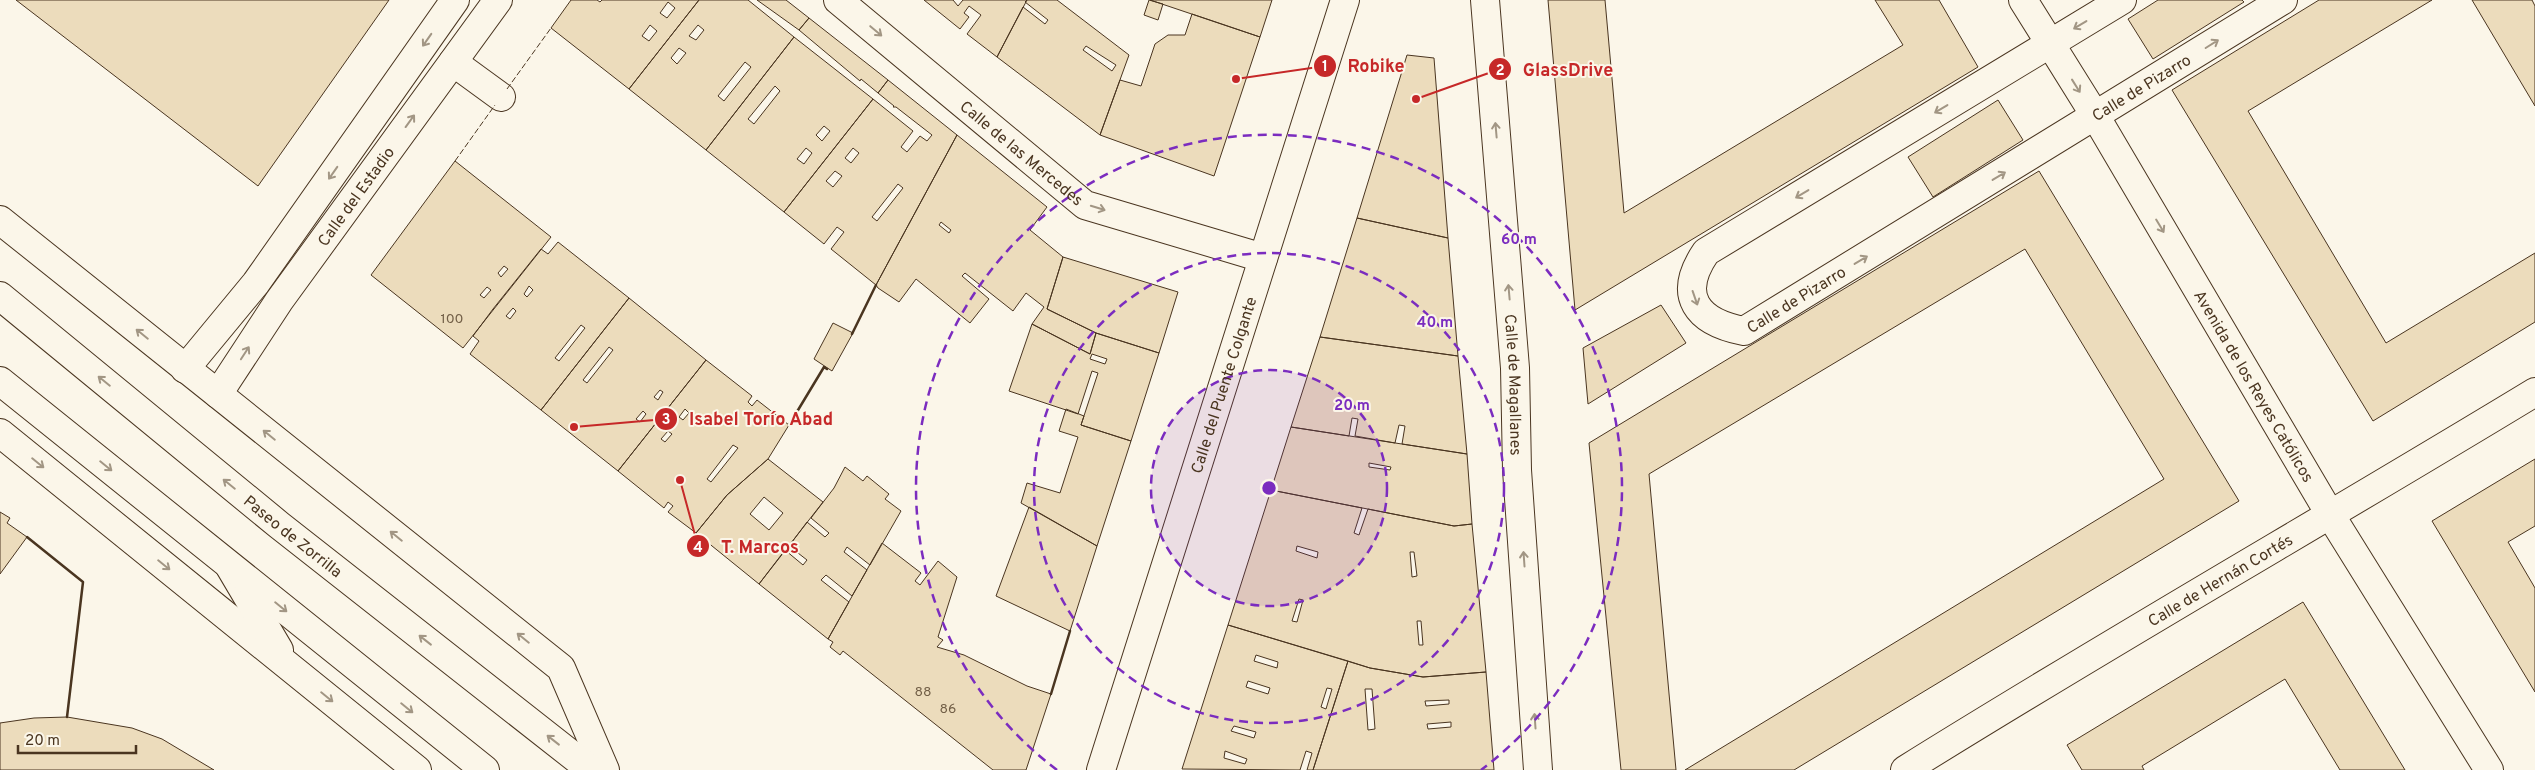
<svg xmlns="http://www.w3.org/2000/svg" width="2535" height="770" font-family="Overpass,sans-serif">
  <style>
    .building { fill: #ecdcbc; stroke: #4a3520; fill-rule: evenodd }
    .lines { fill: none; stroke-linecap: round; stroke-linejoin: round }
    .minor-casing { stroke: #4a3520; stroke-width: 30 }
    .major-casing { stroke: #4a3520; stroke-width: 30 }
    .minor { stroke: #fbf6e9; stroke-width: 28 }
    .major { stroke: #fbf6e9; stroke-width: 28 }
    .fence { stroke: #4a3520; stroke-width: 1; stroke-dasharray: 6 2.5; stroke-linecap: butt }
    .wall { stroke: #4a3520; stroke-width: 2.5 }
    .oneway { stroke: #a29684 }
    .ring { fill: none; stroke: #7b2cbf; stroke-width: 2.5; stroke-dasharray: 9 6 }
    .labels { text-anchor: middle; stroke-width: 4; stroke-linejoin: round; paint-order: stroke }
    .number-label { font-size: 14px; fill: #725f47 }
    .street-label { font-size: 16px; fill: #4a3520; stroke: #fbf6e9 }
    .centre { fill: #7b2cbf; stroke: #fbf6e9; stroke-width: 2.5 }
    .ring-label { font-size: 15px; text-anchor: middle; font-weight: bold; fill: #7b2cbf; stroke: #fbf6e9; stroke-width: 4; stroke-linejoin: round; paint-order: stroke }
    .leader { fill: none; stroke: #c62828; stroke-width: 2 }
    .callout-dot { fill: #c62828; stroke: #fbf6e9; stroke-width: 2 }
    .mark-label { font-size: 15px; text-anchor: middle; font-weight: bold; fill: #fff }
    .callout-label { font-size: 18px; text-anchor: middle; font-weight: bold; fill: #c62828; stroke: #fbf6e9; stroke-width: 4; stroke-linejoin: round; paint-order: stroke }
  </style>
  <rect width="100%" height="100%" fill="#fbf6e9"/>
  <path class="building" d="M 16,0 L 389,0 L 258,186 Z
    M 571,0 L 597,0 L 600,2 L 602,0 L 699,0 L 629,89 L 551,28 ZM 668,2 L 675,8 L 667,18 L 660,13 ZM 650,25 L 657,31 L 649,41 L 642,36 Z
    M 699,0 L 748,0 L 794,37 L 706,150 L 629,89 ZM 698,25 L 704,30 L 696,40 L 689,36 ZM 679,48 L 686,53 L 677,64 L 671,58 ZM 745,62 L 751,67 L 724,101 L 718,96 Z
    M 757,0 L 786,0 L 809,18 L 799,30 Z
    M 924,0 L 953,0 L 958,6 L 963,0 L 1027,0 L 997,57 L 967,34 L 981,15 L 969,6 L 964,13 L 969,17 L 960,29 Z
    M 1027,0 L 1057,0 L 1129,55 L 1100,135 L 997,57 L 1023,7 L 1045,24 L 1048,20 L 1025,2 ZM 1086,46 L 1116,65 L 1112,71 L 1083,50 Z
    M 1149,0 L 1163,4 L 1158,20 L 1144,15 Z
    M 1150,0 L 1272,0 L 1260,37 Z
    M 1548,0 L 1605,0 L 1624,213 L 1903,45 L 1875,0 L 1939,0 L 1978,67 L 1575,310 Z
    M 2158,0 L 2242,0 L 2244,2 L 2153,59 L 2128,19 Z
    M 2319,0 L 2432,0 L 2248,111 L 2386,343 L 2535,253 L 2535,322 L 2373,421 L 2172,90 Z
    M 2472,0 L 2532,0 L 2535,6 L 2535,106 Z
    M 1192,14 L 1260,37 L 1214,176 L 1100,135 L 1120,80 L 1141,86 L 1155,44 L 1168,35 L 1185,35 Z
    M 809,18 L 888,80 L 878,93 L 861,79 L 860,81 L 799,30 Z
    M 794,37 L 873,99 L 784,212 L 706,150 ZM 775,86 L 780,91 L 754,124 L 748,119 ZM 824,126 L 830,131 L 822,141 L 816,135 ZM 806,148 L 812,153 L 804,164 L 797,159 Z
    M 1407,55 L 1434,58 L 1448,238 L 1357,218 Z
    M 888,80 L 957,135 L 876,285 L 831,249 L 844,232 L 837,227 L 824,244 L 784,212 L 873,99 L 913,131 L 901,147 L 907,152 L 920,136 L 927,141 L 932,135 L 896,107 L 893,107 L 894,106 L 878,93 ZM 853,148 L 859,153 L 851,163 L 845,158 ZM 835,171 L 842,176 L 833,187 L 826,181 ZM 898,184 L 903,188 L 877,221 L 872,217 Z
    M 1998,100 L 2023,140 L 1933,197 L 1908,157 Z
    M 957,135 L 1047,207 L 1030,230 L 1063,257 L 1047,309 L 1096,333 L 1090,354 L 1032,324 L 1044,307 L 1026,293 L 1013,311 L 965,273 L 962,276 L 989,299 L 970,323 L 916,279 L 899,302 L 878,288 L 876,285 ZM 941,222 L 951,230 L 949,233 L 939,225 Z
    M 455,161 L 551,237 L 463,348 L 371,275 ZM 504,266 L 508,269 L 501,277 L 498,273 ZM 487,287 L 491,290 L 484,298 L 480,295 Z
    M 2039,171 L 2239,501 L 1794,770 L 1685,770 L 2164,479 L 2025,249 L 1649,474 L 1676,770 L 1621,770 L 1589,443 Z
    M 1357,218 L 1448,238 L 1458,356 L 1320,337 Z
    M 558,242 L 629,298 L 541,410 L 470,354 L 479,341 L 473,336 L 493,309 L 541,249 L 548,254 ZM 529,286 L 533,290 L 527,297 L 524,294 ZM 513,308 L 516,311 L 510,319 L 506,316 ZM 581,325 L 585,328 L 559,361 L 555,358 Z
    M 1063,257 L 1178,292 L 1159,353 L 1096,333 L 1047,309 Z
    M 629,298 L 706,360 L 618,471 L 541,410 ZM 609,347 L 613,350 L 587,383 L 583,380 ZM 660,390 L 663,392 L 658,400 L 654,397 ZM 643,411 L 646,414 L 640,422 L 636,419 Z
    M 1661,305 L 1686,343 L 1588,404 L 1583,348 Z
    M 833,323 L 853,333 L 832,371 L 814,359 Z
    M 1032,324 L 1090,354 L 1096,333 L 1159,353 L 1131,441 L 1081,425 L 1098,373 L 1092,371 L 1078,414 L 1009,391 ZM 1092,354 L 1107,359 L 1105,364 L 1090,359 Z
    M 1320,337 L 1458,356 L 1467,454 L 1402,444 L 1405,426 L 1399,425 L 1395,443 L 1355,436 L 1358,419 L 1352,418 L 1349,436 L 1291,427 Z
    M 706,360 L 752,396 L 748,402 L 752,406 L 757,400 L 789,425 L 768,459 L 727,495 L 696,533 L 668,512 L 673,506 L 668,502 L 664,508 L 618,471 ZM 685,409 L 689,413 L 683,420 L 679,417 ZM 668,431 L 672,434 L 665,442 L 661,439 ZM 733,445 L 738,448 L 711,482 L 707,479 Z
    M 1066,409 L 1084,416 L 1081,425 L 1131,441 L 1097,546 L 1021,503 L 1027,483 L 1060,493 L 1078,437 L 1059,431 Z
    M 1291,427 L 1467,454 L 1472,524 L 1454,526 L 1271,490 ZM 1369,463 L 1391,467 L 1390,470 L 1369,467 Z
    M 768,459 L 823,502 L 759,584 L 696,533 L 727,495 ZM 764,497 L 783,513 L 769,530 L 750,514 Z
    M 2535,459 L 2535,526 L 2508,542 L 2535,588 L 2535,692 L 2432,521 Z
    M 845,467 L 863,481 L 867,476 L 889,494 L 885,499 L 901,511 L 870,565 L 847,547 L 844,552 L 867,570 L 852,596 L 826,575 L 821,580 L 849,602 L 828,639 L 759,584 L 785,550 L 803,565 L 807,560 L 789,546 L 807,522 L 825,537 L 829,533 L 811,518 L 834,488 Z
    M 1271,490 L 1362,508 L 1354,533 L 1359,535 L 1368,509 L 1454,526 L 1472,524 L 1486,672 L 1423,677 L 1370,668 L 1228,625 ZM 1297,546 L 1318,552 L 1317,558 L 1296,551 ZM 1410,552 L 1414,552 L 1417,576 L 1412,577 ZM 1299,599 L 1303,600 L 1297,622 L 1292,621 ZM 1417,621 L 1421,621 L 1423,645 L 1419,645 Z
    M 1029,507 L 1097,546 L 1070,631 L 996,596 Z
    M 0,512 L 10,518 L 7,523 L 27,537 L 0,574 Z
    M 882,543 L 921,573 L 915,581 L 920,585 L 938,561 L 957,577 L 938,637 L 943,640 L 937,647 L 964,655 L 1027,686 L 1051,694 L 1026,770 L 993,770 L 843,651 L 840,655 L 830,647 L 833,642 L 828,639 Z
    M 2303,602 L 2405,770 L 2340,770 L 2285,679 L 2142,766 L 2144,770 L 2082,770 L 2067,745 Z
    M 1228,625 L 1348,661 L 1313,770 L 1307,770 L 1312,753 L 1306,751 L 1300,770 L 1182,769 ZM 1256,655 L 1278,662 L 1277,668 L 1254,661 ZM 1248,681 L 1270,688 L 1268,694 L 1246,687 ZM 1327,688 L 1332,689 L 1326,709 L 1321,707 ZM 1234,726 L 1256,732 L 1254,738 L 1231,731 ZM 1225,751 L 1247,759 L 1245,764 L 1224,758 Z
    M 1348,661 L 1370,668 L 1423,677 L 1486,672 L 1494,770 L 1313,770 ZM 1365,689 L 1372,689 L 1375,729 L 1368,730 ZM 1449,700 L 1449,704 L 1426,706 L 1425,701 ZM 1451,722 L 1451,727 L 1428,729 L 1427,724 Z
    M 67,717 L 132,728 L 162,739 L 214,770 L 0,770 L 0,723 L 34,718 Z"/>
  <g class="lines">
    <g class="minor-casing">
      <g id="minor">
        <path id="s1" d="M 838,0 L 1085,205 L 1263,258"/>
        <path id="s2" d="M 1485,0 L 1515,368 L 1517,470 L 1538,770"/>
        <path id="s3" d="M 2023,0 L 2096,117 L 2331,516 L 2489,770"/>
        <path id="s4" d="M 2122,0 L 1706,252 C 1676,296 1697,322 1744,331 L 2283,0"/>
        <path d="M 453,62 L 501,97"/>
        <path d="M 0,220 L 561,668 L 605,770"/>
        <path d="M 185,369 L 256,283 L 455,0"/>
        <path id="s5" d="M 218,394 L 279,301 L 498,0"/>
        <path d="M 0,433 L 417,770"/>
        <path d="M 230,567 L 279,650"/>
        <path id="s6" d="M 1101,770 L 1345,0"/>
        <path id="s7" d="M 1905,770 C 2113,640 2326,519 2535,392"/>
      </g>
    </g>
    <g class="major-casing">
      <g id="major">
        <path id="s8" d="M 0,296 L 279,525 L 591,770"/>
        <path d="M 0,381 L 485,770"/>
      </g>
    </g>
    <use href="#minor" class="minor"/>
    <use href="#major" class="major"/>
    <path class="fence" d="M 507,89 L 551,28
      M 455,161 L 495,105"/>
    <path class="wall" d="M 852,334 L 876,285
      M 789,425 L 824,367 L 827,369
      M 27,537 L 83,582 L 67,717
      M 1051,694 L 1070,631"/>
  </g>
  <defs><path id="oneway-shaft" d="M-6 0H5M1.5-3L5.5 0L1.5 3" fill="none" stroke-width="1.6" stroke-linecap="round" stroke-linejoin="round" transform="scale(1.25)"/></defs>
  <g class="oneway">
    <use href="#oneway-shaft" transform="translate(2080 25) rotate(149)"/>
    <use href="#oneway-shaft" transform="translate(876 31) rotate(40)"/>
    <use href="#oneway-shaft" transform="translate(427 40) rotate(125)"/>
    <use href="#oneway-shaft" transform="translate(2212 44) rotate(-32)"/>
    <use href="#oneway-shaft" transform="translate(2076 86) rotate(58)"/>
    <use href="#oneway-shaft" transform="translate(1941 109) rotate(149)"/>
    <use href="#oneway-shaft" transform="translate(410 121) rotate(-54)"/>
    <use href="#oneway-shaft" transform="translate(1496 130) rotate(-95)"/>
    <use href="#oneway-shaft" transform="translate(333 173) rotate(125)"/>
    <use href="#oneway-shaft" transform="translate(1999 176) rotate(-31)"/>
    <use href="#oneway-shaft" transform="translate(1802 194) rotate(149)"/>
    <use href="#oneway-shaft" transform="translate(1098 208) rotate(17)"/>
    <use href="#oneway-shaft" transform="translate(2160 226) rotate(59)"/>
    <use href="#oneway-shaft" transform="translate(1861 260) rotate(-31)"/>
    <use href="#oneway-shaft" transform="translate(1509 292) rotate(-95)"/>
    <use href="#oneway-shaft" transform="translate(1695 298) rotate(71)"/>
    <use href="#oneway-shaft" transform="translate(142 334) rotate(-141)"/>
    <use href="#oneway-shaft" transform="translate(245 353) rotate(-57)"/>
    <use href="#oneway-shaft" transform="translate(104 381) rotate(-141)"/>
    <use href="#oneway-shaft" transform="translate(269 435) rotate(-141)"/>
    <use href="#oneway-shaft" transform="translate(38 463) rotate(39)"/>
    <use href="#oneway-shaft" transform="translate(106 466) rotate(39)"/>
    <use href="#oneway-shaft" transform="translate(229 484) rotate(-141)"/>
    <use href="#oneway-shaft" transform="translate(396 536) rotate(-141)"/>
    <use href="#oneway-shaft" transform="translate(1524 559) rotate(-94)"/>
    <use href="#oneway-shaft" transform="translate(164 565) rotate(39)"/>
    <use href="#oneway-shaft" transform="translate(281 607) rotate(39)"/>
    <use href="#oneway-shaft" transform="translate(523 638) rotate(-141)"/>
    <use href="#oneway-shaft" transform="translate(425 640) rotate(-142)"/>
    <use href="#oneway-shaft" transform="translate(327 697) rotate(39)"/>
    <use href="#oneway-shaft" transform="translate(407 708) rotate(39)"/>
    <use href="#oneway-shaft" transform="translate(1535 721) rotate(-94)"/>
    <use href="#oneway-shaft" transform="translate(553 740) rotate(-142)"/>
  </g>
  <circle cx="1269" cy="488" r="118" fill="#7b2cbf" fill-opacity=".12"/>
  <g class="ring">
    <circle cx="1269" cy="488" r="118"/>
    <circle cx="1269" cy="488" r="235"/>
    <path d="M1057 770A353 353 0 1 1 1481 770"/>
  </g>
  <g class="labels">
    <g class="number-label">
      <text x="452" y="323">100</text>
      <text x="923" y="696">88</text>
      <text x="948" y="713">86</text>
    </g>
    <g class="street-label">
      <text dy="6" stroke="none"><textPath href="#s4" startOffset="1065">Calle de Pizarro</textPath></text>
      <text dy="6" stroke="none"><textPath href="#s1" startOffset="239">Calle de las Mercedes</textPath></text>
      <text dy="6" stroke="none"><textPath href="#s5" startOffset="241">Calle del Estadio</textPath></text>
      <text dy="6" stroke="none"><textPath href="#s4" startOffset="660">Calle de Pizarro</textPath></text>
      <text dy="6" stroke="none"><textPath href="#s6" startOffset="404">Calle del Puente Colgante</textPath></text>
      <text dy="6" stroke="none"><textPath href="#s2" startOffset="386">Calle de Magallanes</textPath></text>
      <text dy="6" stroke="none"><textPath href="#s3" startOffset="450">Avenida de los Reyes Católicos</textPath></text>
      <text dy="6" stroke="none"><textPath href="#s8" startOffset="379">Paseo de Zorrilla</textPath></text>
      <text dy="6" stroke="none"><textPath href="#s7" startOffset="368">Calle de Hernán Cortés</textPath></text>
    </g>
  </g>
  <circle cx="1269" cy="488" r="8" class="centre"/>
  <g class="ring-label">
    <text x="1519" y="244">60 m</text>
    <text x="1435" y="327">40 m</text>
    <text x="1352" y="410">20 m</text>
  </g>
  <path class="leader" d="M1236 79L1325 66M1416 99L1500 69M574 427L666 419M680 480L698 546"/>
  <g class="callout-dot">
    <circle cx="1236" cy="79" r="5"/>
    <circle cx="1416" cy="99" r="5"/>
    <circle cx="574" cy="427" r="5"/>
    <circle cx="680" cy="480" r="5"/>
    <circle cx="1325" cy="66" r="12"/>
    <circle cx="1500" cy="69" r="12"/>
    <circle cx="666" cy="419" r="12"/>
    <circle cx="698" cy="546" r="12"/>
  </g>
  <g class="mark-label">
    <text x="1325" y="71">1</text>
    <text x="1500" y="75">2</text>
    <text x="666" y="424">3</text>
    <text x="698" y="552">4</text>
  </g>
  <g class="callout-label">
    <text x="1376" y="72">Robike</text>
    <text x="1568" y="76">GlassDrive</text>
    <text x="761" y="425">Isabel Torío Abad</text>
    <text x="760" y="553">T. Marcos</text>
  </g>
  <path d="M18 745v8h118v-8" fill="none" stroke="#4a3520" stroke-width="2.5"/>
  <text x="25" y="745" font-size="15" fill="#4a3520" stroke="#fbf6e9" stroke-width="4" paint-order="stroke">20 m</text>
</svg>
